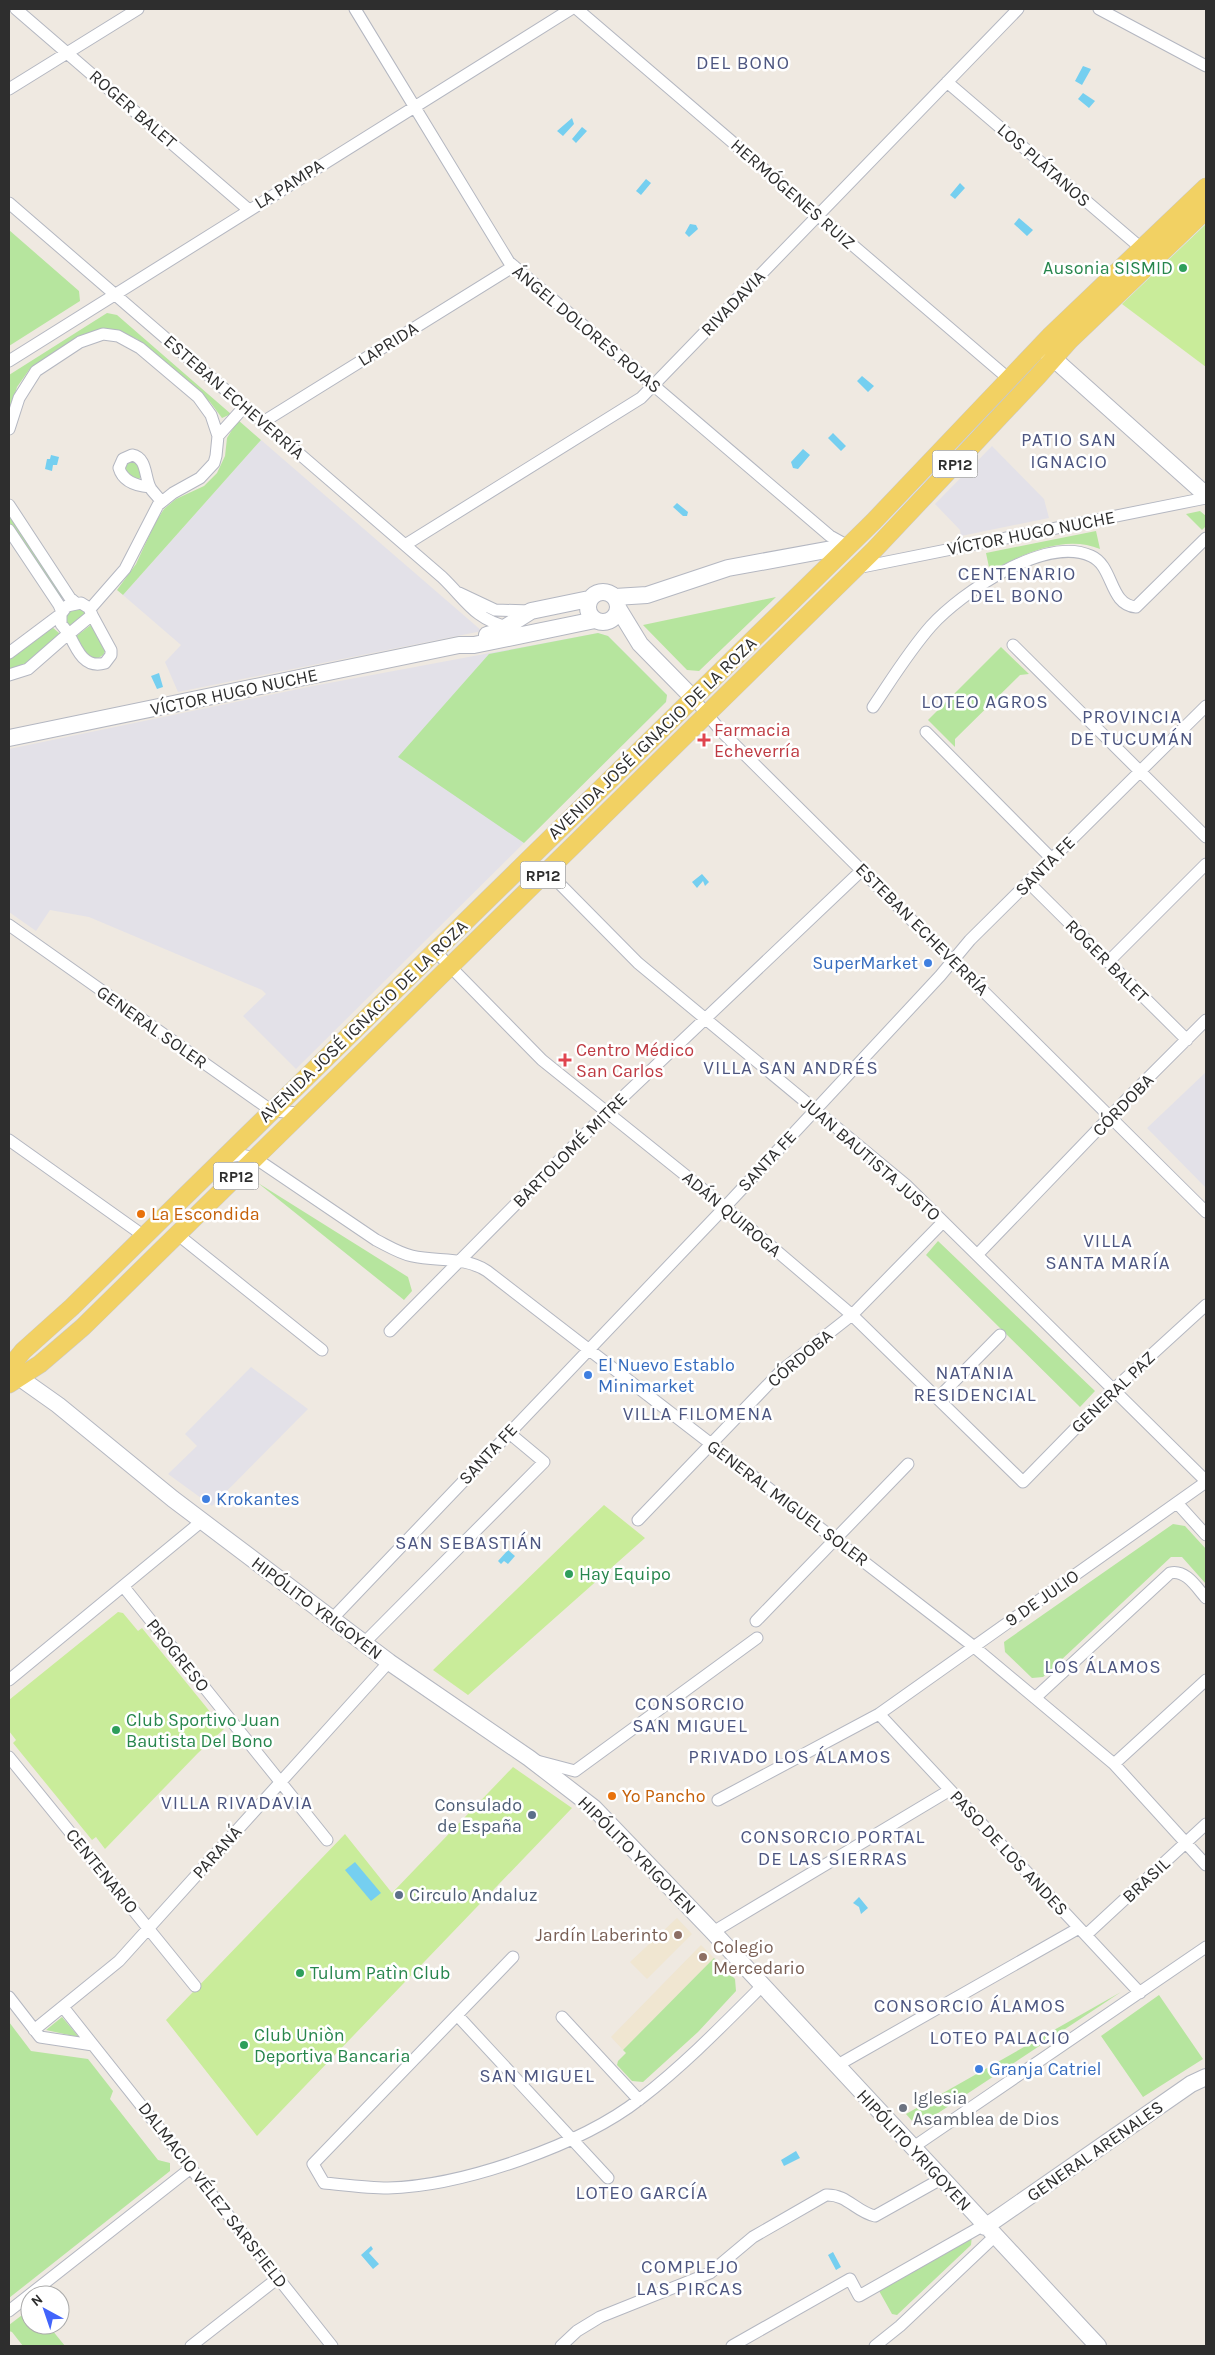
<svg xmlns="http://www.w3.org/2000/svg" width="1215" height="2355" font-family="Karla,sans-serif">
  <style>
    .industrial { fill: #e3e1e8 }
    .education { fill: #f0e6d1 }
    .green { fill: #b6e59e }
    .pitch { fill: #c9ec9a }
    .water { fill: #75cff0 }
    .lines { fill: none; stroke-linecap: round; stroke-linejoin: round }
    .street-casing { stroke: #b4b7c1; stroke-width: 13 }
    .secondary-casing { stroke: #b4b7c1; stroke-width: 18 }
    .primary-casing { stroke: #c9c9c9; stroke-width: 19 }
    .street { stroke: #fff; stroke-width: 11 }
    .secondary { stroke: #fff; stroke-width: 16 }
    .primary { stroke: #f2d163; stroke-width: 18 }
    .leisure-dot { fill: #2e9e5b; stroke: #fff; stroke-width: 2 }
    .health-dot { fill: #e0444e; stroke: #fff; stroke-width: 2 }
    .shop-dot { fill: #3f7fe0; stroke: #fff; stroke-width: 2 }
    .food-dot { fill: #e8710a; stroke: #fff; stroke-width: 2 }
    .service-dot { fill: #5c6f8a; stroke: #fff; stroke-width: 2 }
    .education-dot { fill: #8d6e63; stroke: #fff; stroke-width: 2 }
    .worship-dot { fill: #6b7280; stroke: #fff; stroke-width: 2 }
    .labels { text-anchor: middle; stroke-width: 5; stroke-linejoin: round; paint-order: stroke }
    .shield { fill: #fff; stroke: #6d6d6d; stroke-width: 1 }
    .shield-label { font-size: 16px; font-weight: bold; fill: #2e2e2e }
    .street-label { font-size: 18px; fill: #2e2e2e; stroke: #fff }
    .leisure-label { font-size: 18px; fill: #27864d; stroke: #fff; text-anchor: start }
    .health-label { font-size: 18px; fill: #be3a42; stroke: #fff; text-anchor: start }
    .shop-label { font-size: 18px; fill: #366cbe; stroke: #fff; text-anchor: start }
    .food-label { font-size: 18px; fill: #c56008; stroke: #fff; text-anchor: start }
    .service-label { font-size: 18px; fill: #4e5e75; stroke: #fff; text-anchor: end }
    .education-label { font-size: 18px; fill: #785e54; stroke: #fff; text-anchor: end }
    .worship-label { font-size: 18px; fill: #5b616d; stroke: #fff; text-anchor: start }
    .neighbourhood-label { font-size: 19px; letter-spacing: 1px; fill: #4d5680; stroke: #fff }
  </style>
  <rect width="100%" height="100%" fill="#efe9e1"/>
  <path class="industrial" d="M 261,440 L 482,631 L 178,692 L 165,662 L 181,645 L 123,595 Z
    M 992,446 L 1044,499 L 1049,518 L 961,536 L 960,530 L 935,504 Z
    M 598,633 L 608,636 L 667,695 L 666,702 L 296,1069 L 243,1016 L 266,994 L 262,990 L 89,917 L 50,910 L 36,931 L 9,912 L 9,749 L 313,686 Z
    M 1206,1072 L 1206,1188 L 1147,1128 Z
    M 251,1367 L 308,1409 L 212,1506 L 168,1474 L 197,1446 L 185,1434 Z"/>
  <path class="education" d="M 677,1918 L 692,1934 L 647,1979 L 630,1962 Z
    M 701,1945 L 714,1958 L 623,2050 L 611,2037 Z"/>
  <path class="green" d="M 9,230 L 79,291 L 80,301 L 9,346 Z
    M 107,313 L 117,315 L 231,414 L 222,418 L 210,402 L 137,339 L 120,332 L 95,331 L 81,336 L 29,370 L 17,387 L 9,416 L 9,375 Z
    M 238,420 L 261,440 L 123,595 L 117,590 L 136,564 L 155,523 L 164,509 L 176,499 L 204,486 L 217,473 L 225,456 L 227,438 Z
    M 132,460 L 139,466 L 141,477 L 138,480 L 126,472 L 125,465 Z
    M 1200,511 L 1206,516 L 1206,526 L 1202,530 L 1186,514 Z
    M 9,514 L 63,597 L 62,599 L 60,598 L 9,522 Z
    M 1096,531 L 1100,549 C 1065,534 1021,554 990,572 L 986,553 Z
    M 776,597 L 699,671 L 687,670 L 643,625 Z
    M 70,607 L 83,609 L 87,614 L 73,628 L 66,625 L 66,610 Z
    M 92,624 L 106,650 L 103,655 L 97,659 L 87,656 L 74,638 Z
    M 52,627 L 59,633 L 58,638 L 20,668 L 9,672 L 9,657 Z
    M 598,633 L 608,636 L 667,695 L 666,702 L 524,843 L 398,757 L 489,654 Z
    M 1001,647 L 1029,674 L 1020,675 L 955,739 L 955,747 L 928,720 Z
    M 258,1183 L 408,1277 L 412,1291 L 404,1300 Z
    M 938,1241 L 1095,1391 L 1080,1407 L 926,1255 Z
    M 1173,1524 L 1185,1526 L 1206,1549 L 1206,1584 L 1182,1557 L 1171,1557 L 1043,1677 L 1032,1678 L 1005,1652 L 1004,1642 Z
    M 714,1958 L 735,1979 L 736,1991 L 698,2032 L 643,2082 L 632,2081 L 617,2065 L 618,2061 L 626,2053 L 623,2050 Z
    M 1121,1992 L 923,2123 L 913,2122 L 906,2114 Z
    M 1159,1995 L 1203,2059 L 1143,2097 L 1101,2036 Z
    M 62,2017 L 78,2036 L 78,2037 L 46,2030 Z
    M 9,2022 L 31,2051 L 88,2059 L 113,2091 L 110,2099 L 158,2160 L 170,2163 L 170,2171 L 9,2298 Z
    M 972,2235 L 971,2245 L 897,2315 L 892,2314 L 878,2289 Z
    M 30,2309 L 30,2325 L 48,2325 L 65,2346 L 23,2346 L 12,2332 L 9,2331 L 9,2325 Z"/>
  <path class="pitch" d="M 1206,224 L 1206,367 L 1122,304 Z
    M 604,1505 L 645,1538 L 468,1695 L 433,1670 Z
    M 118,1612 L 123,1613 L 138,1631 L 142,1628 L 224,1729 L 198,1753 L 105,1849 L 96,1837 L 92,1840 L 13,1743 L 16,1740 L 9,1731 L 9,1700 Z
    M 513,1767 L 572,1808 L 257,2136 L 166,2020 L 345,1834 L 392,1893 Z"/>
  <path class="water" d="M 1083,66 L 1091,69 L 1082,85 L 1075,81 Z
    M 1083,93 L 1095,101 L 1089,108 L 1078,99 Z
    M 572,118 L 574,124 L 563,136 L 557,131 Z
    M 582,127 L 587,131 L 576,143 L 572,139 Z
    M 646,179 L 651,183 L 641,195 L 636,191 Z
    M 960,183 L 965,188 L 955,199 L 950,195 Z
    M 1019,218 L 1033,230 L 1027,236 L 1014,224 Z
    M 690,224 L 696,225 L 698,229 L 689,237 L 685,233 Z
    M 862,376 L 874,386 L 868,392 L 857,381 Z
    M 833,433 L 846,446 L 841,451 L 828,438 Z
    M 803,449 L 810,455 L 798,469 L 793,468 L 791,462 Z
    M 51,455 L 59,457 L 57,465 L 53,465 L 52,471 L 45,469 L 47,459 L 50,459 Z
    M 677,503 L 688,512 L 687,516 L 683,516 L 673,507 Z
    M 159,673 L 163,687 L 157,689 L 151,676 Z
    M 702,874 L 709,882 L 705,886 L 703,881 L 697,888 L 692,882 Z
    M 508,1550 L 515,1556 L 508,1564 L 504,1561 L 501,1564 L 498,1561 Z
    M 355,1862 L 381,1893 L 371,1901 L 345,1870 Z
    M 859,1897 L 868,1908 L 861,1914 L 859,1907 L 853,1903 Z
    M 796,2151 L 800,2158 L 784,2166 L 781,2160 Z
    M 371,2246 L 373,2249 L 369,2253 L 379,2264 L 373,2269 L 361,2255 Z
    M 833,2252 L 841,2267 L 836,2270 L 828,2255 Z"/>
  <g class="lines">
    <g class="street-casing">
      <path id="street" d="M 16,9 L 249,210
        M 355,9 L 509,262 L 830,536 L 848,546
        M 577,9 L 1009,379
        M 1099,9 L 1206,66
        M 947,82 L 1141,248
        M 9,89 L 138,9
        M 9,203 L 442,577 C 466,600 474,619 508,627
        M 9,361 L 571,9
        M 263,422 L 514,266
        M 9,429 L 19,398 L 36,371 L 80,342 L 103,334 L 118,336 L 140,348 L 198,397 L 211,415 L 218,436 L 216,456 L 214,463 L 200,478 L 173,493 L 158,505 L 125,569 L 90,609
        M 218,436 L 245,406
        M 150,487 C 137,486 123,482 119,468 L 123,459 L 132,455 C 148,458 144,478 151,489 C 154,493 158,497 161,501
        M 9,505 L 70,598 L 76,603
        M 9,530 L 59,605 L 62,612
        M 405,545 L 641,398 L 1018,9
        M 857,568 L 1206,498
        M 459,593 L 495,610 L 530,611
        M 81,603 L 89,608 L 92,615 L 69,634 L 61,624 L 61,614 L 67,606 Z
        M 69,634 C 77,651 85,669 105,663 L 111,655 L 111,650 L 92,615
        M 1013,645 L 1206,837
        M 9,653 L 61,614
        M 9,675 L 28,669 L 68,634
        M 693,698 L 722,732 L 1206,1212
        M 873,707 C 892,679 909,651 931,626 C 961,593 1045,535 1091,556 C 1114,566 1109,605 1136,607 L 1206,538
        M 926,732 L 1052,859
        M 547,871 L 638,963 L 906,1185 L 1206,1481
        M 1028,882 L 1187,1040
        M 9,925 L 272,1111 L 300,1113
        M 435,951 L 542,1060 L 725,1207 L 852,1315 L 1023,1482 L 1114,1389 L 1206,1305
        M 1108,962 L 1206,864
        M 9,1140 L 144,1236
        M 226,1157 L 241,1155 L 255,1158 L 376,1240 C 388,1246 399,1253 412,1256 C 437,1262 464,1256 487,1271 L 973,1646 L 1114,1764 L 1206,1865
        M 177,1234 L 322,1350
        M 977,1255 L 1127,1099 L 1206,1020
        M 390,1331 L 607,1112 L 863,869
        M 938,1398 L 1000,1335
        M 1177,1503 L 1206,1535
        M 638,1520 L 782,1370 L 852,1315 L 943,1222
        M 123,1586 L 327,1840
        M 332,1619 L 725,1207 L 940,976 L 970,940 L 1206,706
        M 756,1621 L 908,1464
        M 364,1643 L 544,1462 L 508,1432
        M 9,1680 L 202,1521
        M 1035,1698 L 1170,1573 C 1186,1569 1197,1588 1206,1598
        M 879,1714 L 1140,1993
        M 9,1757 L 195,1986
        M 537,1761 L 575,1771 L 757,1638
        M 1114,1764 L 1206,1680
        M 718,1800 L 879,1714 L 1206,1482
        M 713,1932 L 950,1790
        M 1086,1935 L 1206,1824
        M 513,1957 L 313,2164 L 324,2183 C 345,2185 367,2188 388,2188 C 463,2186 581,2145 640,2099 C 684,2065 723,2025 762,1986
        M 9,1997 L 40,2037 L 93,2045
        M 63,2007 L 332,2346
        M 457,2015 L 608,2178
        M 562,2017 L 639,2100
        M 34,2030 L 119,1961 L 389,1662
        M 836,2066 L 1079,1928
        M 912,2148 L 1206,1947
        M 9,2311 L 191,2168
        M 191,2346 L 278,2278
        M 561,2346 L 577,2331 L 600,2317 L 710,2273 L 753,2237 L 826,2195 C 847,2194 856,2212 875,2216 L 941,2179
        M 732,2346 L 850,2279 L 859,2296 L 984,2225
        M 875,2346 L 900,2326 L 994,2237"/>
    </g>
    <g class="secondary-casing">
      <path id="secondary" d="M 1044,350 L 1206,495
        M588 607a15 15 0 1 1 30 0a15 15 0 1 1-30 0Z
        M 615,597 L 647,595 L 728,568 L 848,546
        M 618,608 L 640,644 L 693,698
        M 487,635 L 498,632 L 531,611 L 589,599
        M 9,738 L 459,645 L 474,645 L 595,620
        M 10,1371 L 58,1405 L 173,1499 L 389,1662 L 529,1758 L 594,1808 L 713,1932 L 1098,2346
        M 985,2227 L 1191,2084 L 1206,2077"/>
    </g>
    <g class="primary-casing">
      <path id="primary" d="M 9,1368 L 23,1351 L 72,1307 L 873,522 L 1051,335 L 1206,187
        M 9,1384 L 40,1364 L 83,1327 L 874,550 L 1038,376 L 1069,341 L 1206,210"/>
    </g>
    <use href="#street" class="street"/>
    <use href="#secondary" class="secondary"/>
    <use href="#primary" class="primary"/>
  </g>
  <g class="leisure-dot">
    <circle cx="1183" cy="268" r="5"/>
    <circle cx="569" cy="1574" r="5"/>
    <circle cx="116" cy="1730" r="5"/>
    <circle cx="300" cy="1973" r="5"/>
    <circle cx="244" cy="2045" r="5"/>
  </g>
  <g class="health-dot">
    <path d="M701.5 732.5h5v5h5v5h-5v5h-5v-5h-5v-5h5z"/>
    <path d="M562.5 1052.5h5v5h5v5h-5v5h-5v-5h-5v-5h5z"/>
  </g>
  <g class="shop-dot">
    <circle cx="928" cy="963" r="5"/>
    <circle cx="588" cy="1375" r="5"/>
    <circle cx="206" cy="1499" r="5"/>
    <circle cx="979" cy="2069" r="5"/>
  </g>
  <g class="food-dot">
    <circle cx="141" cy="1214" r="5"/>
    <circle cx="612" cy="1796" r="5"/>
  </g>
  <g class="service-dot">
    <circle cx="532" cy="1815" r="5"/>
    <circle cx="399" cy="1895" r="5"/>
  </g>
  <g class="education-dot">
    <circle cx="678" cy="1935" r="5"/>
    <circle cx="703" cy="1957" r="5"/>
  </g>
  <circle class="worship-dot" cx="903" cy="2108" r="5"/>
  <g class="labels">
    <g class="shield">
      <rect x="932.5" y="450.5" width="45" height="27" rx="4"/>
      <rect x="520.5" y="861.5" width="45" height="27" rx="4"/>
      <rect x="213.5" y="1162.5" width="45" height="27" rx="4"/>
    </g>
    <g class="shield-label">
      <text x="955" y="470">RP12</text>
      <text x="543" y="881">RP12</text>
      <text x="236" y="1182">RP12</text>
    </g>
    <g class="street-label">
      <text transform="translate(133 109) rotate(41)" y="6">ROGER BALET</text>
      <text transform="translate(1044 165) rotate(41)" y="6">LOS PLÁTANOS</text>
      <text transform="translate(289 184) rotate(-32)" y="6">LA PAMPA</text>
      <text transform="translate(793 194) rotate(41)" y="6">HERMÓGENES RUIZ</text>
      <text transform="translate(733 303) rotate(-46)" y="6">RIVADAVIA</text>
      <text transform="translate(587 329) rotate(40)" y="6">ÁNGEL DOLORES ROJAS</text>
      <text transform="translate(388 344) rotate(-32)" y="6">LAPRIDA</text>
      <text transform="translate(234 397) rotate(41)" y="6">ESTEBAN ECHEVERRÍA</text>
      <text transform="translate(1031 533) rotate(-11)" y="6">VÍCTOR HUGO NUCHE</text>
      <text transform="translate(234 692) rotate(-12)" y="6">VÍCTOR HUGO NUCHE</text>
      <text transform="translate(652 738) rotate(-44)" y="6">AVENIDA JOSÉ IGNACIO DE LA ROZA</text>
      <text transform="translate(1045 866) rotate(-45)" y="6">SANTA FE</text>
      <text transform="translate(922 929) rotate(45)" y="6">ESTEBAN ECHEVERRÍA</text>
      <text transform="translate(1107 961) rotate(45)" y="6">ROGER BALET</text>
      <text transform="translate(363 1021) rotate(-44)" y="6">AVENIDA JOSÉ IGNACIO DE LA ROZA</text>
      <text transform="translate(152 1027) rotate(35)" y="6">GENERAL SOLER</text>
      <text transform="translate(1123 1105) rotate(-46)" y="6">CÓRDOBA</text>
      <text transform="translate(570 1150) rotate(-45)" y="6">BARTOLOMÉ MITRE</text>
      <text transform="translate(871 1159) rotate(41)" y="6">JUAN BAUTISTA JUSTO</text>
      <text transform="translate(767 1161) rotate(-47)" y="6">SANTA FE</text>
      <text transform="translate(732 1214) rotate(40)" y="6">ADÁN QUIROGA</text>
      <text transform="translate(800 1358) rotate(-40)" y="6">CÓRDOBA</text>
      <text transform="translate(1113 1392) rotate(-44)" y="6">GENERAL PAZ</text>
      <text transform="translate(488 1454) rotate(-47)" y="6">SANTA FE</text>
      <text transform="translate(788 1503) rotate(37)" y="6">GENERAL MIGUEL SOLER</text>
      <text transform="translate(1042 1598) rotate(-35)" y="6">9 DE JULIO</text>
      <text transform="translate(317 1608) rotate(37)" y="6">HIPÓLITO YRIGOYEN</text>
      <text transform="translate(178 1655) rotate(51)" y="6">PROGRESO</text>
      <text transform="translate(217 1852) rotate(-48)" y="6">PARANÁ</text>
      <text transform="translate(1009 1853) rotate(47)" y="6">PASO DE LOS ANDES</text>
      <text transform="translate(637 1855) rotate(45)" y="6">HIPÓLITO YRIGOYEN</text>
      <text transform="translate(102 1871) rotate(51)" y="6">CENTENARIO</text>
      <text transform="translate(1146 1880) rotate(-43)" y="6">BRASIL</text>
      <text transform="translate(914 2150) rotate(47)" y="6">HIPÓLITO YRIGOYEN</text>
      <text transform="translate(1095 2151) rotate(-35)" y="6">GENERAL ARENALES</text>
      <text transform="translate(213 2195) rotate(52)" y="6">DALMACIO VÉLEZ SARSFIELD</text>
    </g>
    <g class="leisure-label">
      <text x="1173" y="274" text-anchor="end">Ausonia SISMID</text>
      <text x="579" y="1580">Hay Equipo</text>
      <text x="126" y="1726">Club Sportivo Juan<tspan x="126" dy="21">Bautista Del Bono</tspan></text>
      <text x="310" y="1979">Tulum Patìn Club</text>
      <text x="254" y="2041">Club Uniòn<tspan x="254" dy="21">Deportiva Bancaria</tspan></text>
    </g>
    <g class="health-label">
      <text x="714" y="736">Farmacia<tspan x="714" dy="21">Echeverría</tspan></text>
      <text x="576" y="1056">Centro Médico<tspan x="576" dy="21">San Carlos</tspan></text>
    </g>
    <g class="shop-label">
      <text x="918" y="969" text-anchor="end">SuperMarket</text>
      <text x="598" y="1371">El Nuevo Establo<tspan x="598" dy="21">Minimarket</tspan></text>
      <text x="216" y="1505">Krokantes</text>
      <text x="989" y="2075">Granja Catriel</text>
    </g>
    <g class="food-label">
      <text x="151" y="1220">La Escondida</text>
      <text x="622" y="1802">Yo Pancho</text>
    </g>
    <g class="service-label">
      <text x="522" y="1811">Consulado<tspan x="522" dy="21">de España</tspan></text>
      <text x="409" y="1901" text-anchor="start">Circulo Andaluz</text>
    </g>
    <g class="education-label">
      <text x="668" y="1941">Jardín Laberinto</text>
      <text x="713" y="1953" text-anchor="start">Colegio<tspan x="713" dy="21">Mercedario</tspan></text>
    </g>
    <g class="worship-label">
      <text x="913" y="2104">Iglesia<tspan x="913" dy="21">Asamblea de Dios</tspan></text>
    </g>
    <g class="neighbourhood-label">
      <text x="743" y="69">DEL BONO</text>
      <text x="1069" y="446">PATIO SAN<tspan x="1069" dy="22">IGNACIO</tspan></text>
      <text x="1017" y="580">CENTENARIO<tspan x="1017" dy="22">DEL BONO</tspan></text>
      <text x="985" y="708">LOTEO AGROS</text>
      <text x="1132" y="723">PROVINCIA<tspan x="1132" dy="22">DE TUCUMÁN</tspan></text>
      <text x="791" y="1074">VILLA SAN ANDRÉS</text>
      <text x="1108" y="1247">VILLA<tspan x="1108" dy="22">SANTA MARÍA</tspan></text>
      <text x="975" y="1379">NATANIA<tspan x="975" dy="22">RESIDENCIAL</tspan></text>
      <text x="698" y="1420">VILLA FILOMENA</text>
      <text x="469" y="1549">SAN SEBASTIÁN</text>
      <text x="1103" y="1673">LOS ÁLAMOS</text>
      <text x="690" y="1710">CONSORCIO<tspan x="690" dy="22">SAN MIGUEL</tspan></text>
      <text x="790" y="1763">PRIVADO LOS ÁLAMOS</text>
      <text x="237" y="1809">VILLA RIVADAVIA</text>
      <text x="833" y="1843">CONSORCIO PORTAL<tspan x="833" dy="22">DE LAS SIERRAS</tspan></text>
      <text x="970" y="2012">CONSORCIO ÁLAMOS</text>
      <text x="1000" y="2044">LOTEO PALACIO</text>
      <text x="537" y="2082">SAN MIGUEL</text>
      <text x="642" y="2199">LOTEO GARCÍA</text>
      <text x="690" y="2273">COMPLEJO<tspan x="690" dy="22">LAS PIRCAS</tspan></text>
    </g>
  </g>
  <rect width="1215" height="2355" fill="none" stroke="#2e2e2e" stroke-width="20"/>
  <g transform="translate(45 2310) rotate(320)"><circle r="24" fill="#ffffff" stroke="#ababab"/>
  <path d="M0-4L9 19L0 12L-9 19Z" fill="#4264fb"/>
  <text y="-8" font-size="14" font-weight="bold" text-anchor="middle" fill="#2e2e2e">N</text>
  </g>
</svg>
